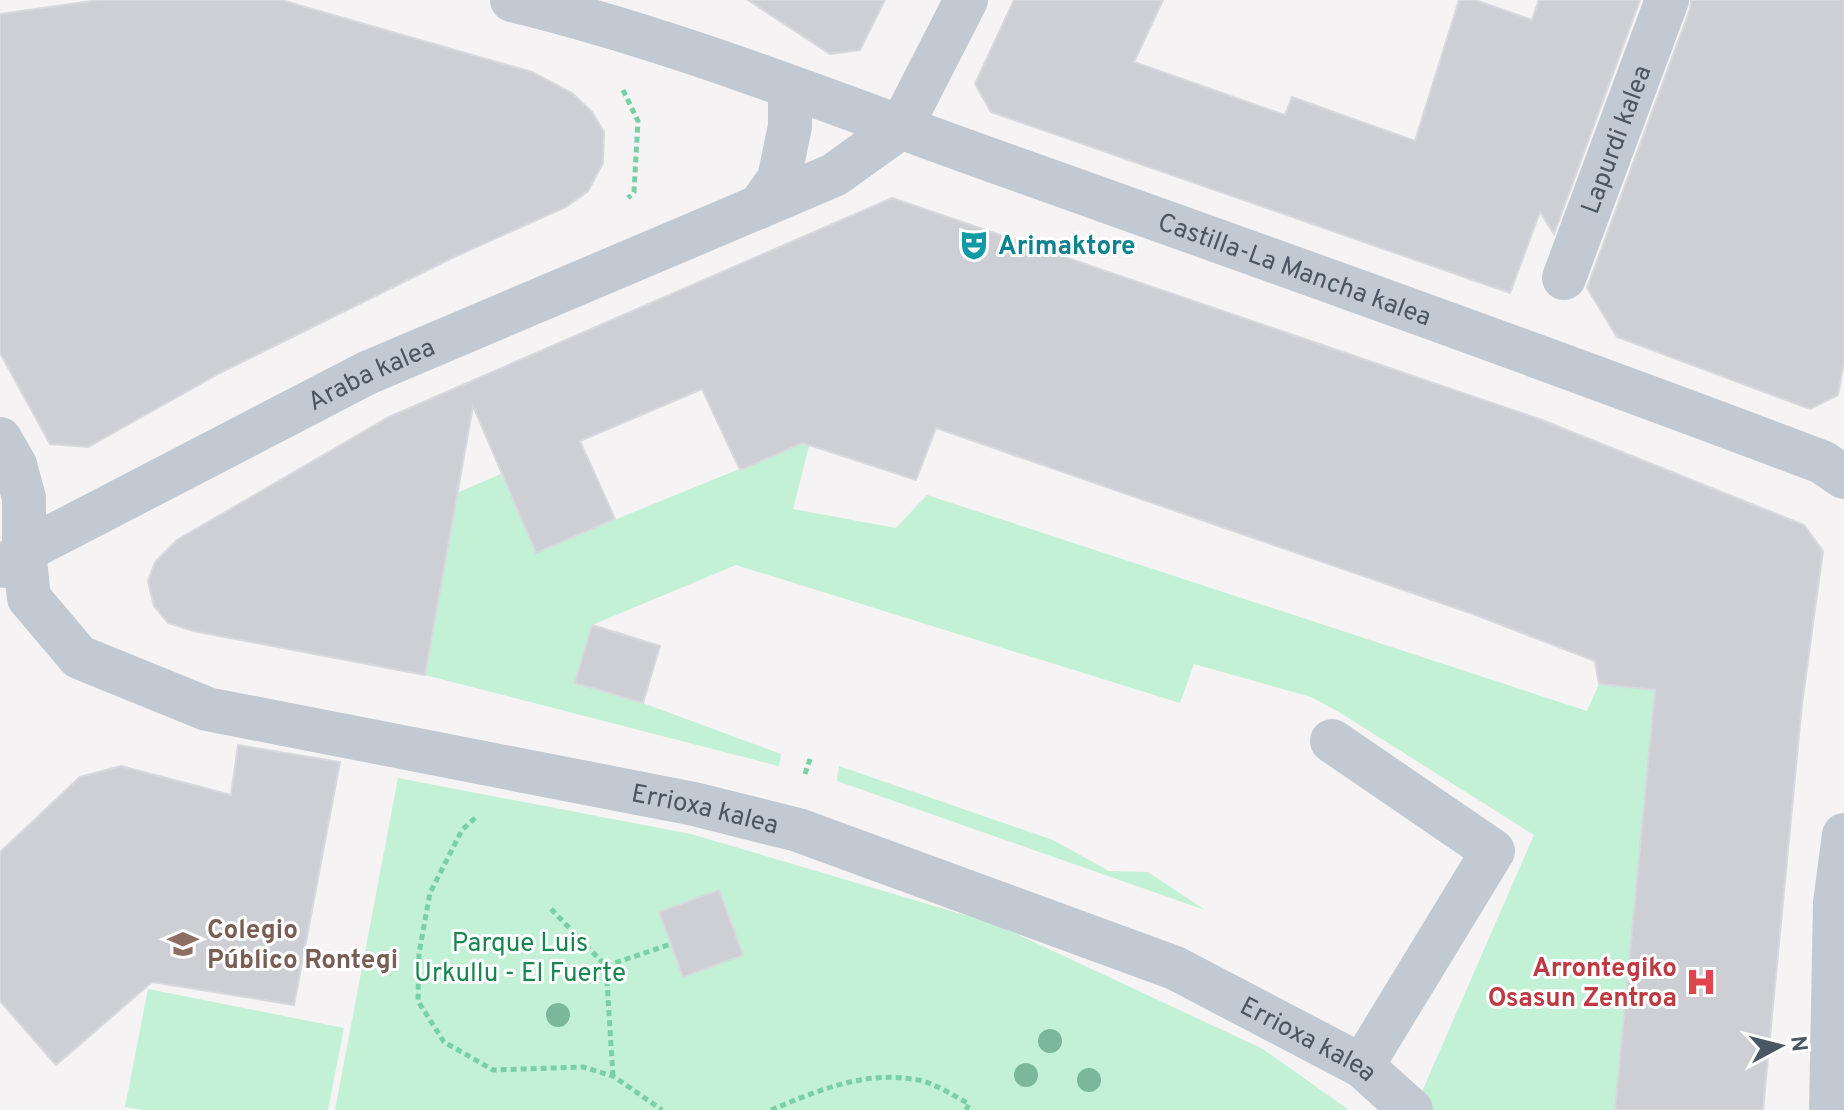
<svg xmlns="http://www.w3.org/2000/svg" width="1844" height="1110" font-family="Overpass,sans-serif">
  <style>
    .green { fill: #c3f1d5 }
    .building { fill: #cdcfd5; stroke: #d7d9de; stroke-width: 2 }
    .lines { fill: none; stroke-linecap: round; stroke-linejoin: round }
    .path { stroke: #7ad0a6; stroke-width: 5; stroke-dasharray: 6 4; stroke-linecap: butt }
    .minor { stroke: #c1cad2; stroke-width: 44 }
    .tree { fill: #7bb799 }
    .labels { text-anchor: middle; stroke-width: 6; stroke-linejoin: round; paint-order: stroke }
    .street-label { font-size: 26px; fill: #4a5661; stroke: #fff }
    .culture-label { font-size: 26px; font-weight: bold; fill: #0d838f; stroke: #fff; text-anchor: start }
    .education-label { font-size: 26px; font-weight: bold; fill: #785e54; stroke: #fff; text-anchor: start }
    .park-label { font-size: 26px; fill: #17864f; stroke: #fff }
    .health-label { font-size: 26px; font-weight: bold; fill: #be3a42; stroke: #fff; text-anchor: end }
  </style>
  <rect width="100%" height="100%" fill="#f5f3f3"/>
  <path class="green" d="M 808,441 L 809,446 L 793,509 L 896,528 L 927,495 L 1587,711 L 1599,684 L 1655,690 L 1615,1110 L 1414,1110 L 1534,835 L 1339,712 L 1311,697 L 1194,664 L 1180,703 L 736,565 L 592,625 L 575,683 L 643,703 L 781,754 L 779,766 L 425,675 L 451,525 L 438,501 L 501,474 L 536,552 Z
    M 839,766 L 1053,840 L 1109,871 L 1148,872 L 1205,910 L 837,781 Z
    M 398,778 L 691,834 L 995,924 L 1263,1049 L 1349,1110 L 335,1110 Z
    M 148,989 L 344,1028 L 328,1110 L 142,1110 L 125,1107 Z"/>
  <path class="building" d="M 99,0 L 281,0 L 532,72 L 572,93 L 592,112 L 604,132 L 603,163 L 588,191 L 566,207 L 454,257 L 220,373 L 88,447 L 50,444 L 0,353 L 0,14 Z
    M 748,0 L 885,0 L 860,50 L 830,54 Z
    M 1014,0 L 1163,0 L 1134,62 L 1285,115 L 1292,97 L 1415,141 L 1459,0 L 1475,0 L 1532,20 L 1539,0 L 1640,0 L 1554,234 L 1540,212 L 1510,293 L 991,112 L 975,84 Z
    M 1691,0 L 1844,0 L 1844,362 L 1838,395 L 1810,409 L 1617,337 L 1587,288 L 1690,9 Z
    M 892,198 L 1542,420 L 1804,525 L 1823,551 L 1802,704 L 1763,1110 L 1615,1110 L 1655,690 L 1599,684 L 1595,661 L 1473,614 L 936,428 L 916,480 L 803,443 L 740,470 L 702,389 L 580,441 L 615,519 L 536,553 L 473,406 L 425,675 L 193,631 L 168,623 L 154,606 L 148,581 L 155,562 L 177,540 L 389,417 Z
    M 592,625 L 660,646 L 643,703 L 575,683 Z
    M 238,745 L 340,762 L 294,1005 L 152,982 L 56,1065 L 0,1001 L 0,852 L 80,777 L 121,766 L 231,795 Z
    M 719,890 L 743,955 L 683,977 L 659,912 Z"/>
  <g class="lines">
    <path class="path" d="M 623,90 L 638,121 L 634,192 L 628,198
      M 805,774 L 810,759
      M 475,818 L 462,830 L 430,893 L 419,953 L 418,1001 L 444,1042 L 493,1070 L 583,1067 L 613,1076 L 662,1110
      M 551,909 L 606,966
      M 613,1076 L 606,966 L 671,944
      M 771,1110 C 819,1090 865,1070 918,1080 C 935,1083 954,1096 969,1104 L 966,1110"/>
    <g class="minor">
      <path id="s1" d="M 512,0 C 682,41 844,108 1008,166 C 1280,263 1552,360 1822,462 L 1844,477"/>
      <path d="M 759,207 L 779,179 L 790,126 L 790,87"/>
      <path id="s2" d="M 1564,278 L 1667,0"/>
      <path id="s3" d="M 0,439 L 15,465 L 24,498 L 24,551 L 29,598 L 79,657 L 207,709 L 694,804 L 798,830 L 1175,968 L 1362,1066 L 1411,1110"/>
      <path id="s4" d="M 5,566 L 24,551 L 367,373 L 834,175 L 901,127 L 966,0"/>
      <path d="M 1332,741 L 1493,851 L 1362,1066"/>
      <path d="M 1831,1110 L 1835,903 L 1844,835"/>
    </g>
  </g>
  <g class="tree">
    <circle cx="558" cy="1015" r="12"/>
    <circle cx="1050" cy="1041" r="12"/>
    <circle cx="1026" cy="1075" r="12"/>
    <circle cx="1089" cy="1080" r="12"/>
  </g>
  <defs>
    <g id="theatre-bare" transform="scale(2.4)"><path d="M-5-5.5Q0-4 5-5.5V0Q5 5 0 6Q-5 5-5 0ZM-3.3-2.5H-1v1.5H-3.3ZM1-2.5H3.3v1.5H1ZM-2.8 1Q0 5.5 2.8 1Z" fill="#0f9aa8" stroke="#fff" stroke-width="2.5" paint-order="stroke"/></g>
    <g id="school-bare" transform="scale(2.4)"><path d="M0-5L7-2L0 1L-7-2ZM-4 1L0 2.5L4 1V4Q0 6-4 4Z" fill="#8d6e63" stroke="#fff" stroke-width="2.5" paint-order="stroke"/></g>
    <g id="hospital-bare" transform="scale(2.4)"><path d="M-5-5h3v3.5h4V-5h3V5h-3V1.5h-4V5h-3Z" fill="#e0444e" stroke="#fff" stroke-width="2.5" paint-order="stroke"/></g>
  </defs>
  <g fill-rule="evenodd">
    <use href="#theatre-bare" x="974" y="245"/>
    <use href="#school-bare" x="183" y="944"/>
    <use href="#hospital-bare" x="1701" y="982"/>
  </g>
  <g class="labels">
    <g class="street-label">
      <text dy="9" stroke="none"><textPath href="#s2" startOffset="148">Lapurdi kalea</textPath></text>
      <text dy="9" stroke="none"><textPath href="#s1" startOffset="828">Castilla-La Mancha kalea</textPath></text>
      <text dy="9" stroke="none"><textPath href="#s4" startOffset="414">Araba kalea</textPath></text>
      <text dy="9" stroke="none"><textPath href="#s3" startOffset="888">Errioxa kalea</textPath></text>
      <text dy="9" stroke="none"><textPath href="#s3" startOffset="1536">Errioxa kalea</textPath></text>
    </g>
    <g class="culture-label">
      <text x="998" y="254">Arimaktore</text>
    </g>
    <g class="education-label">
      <text x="207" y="938">Colegio<tspan x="207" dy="30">Público Rontegi</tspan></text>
    </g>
    <g class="park-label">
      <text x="520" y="951">Parque Luis<tspan x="520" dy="30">Urkullu - El Fuerte</tspan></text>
    </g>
    <g class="health-label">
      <text x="1677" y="976">Arrontegiko<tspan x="1677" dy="30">Osasun Zentroa</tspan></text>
    </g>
  </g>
  <g transform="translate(1780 1046) rotate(83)" stroke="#ffffff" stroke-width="6" paint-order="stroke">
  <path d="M0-6L14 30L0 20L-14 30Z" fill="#4a5661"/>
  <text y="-12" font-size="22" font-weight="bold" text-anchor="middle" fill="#4a5661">N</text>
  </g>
</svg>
